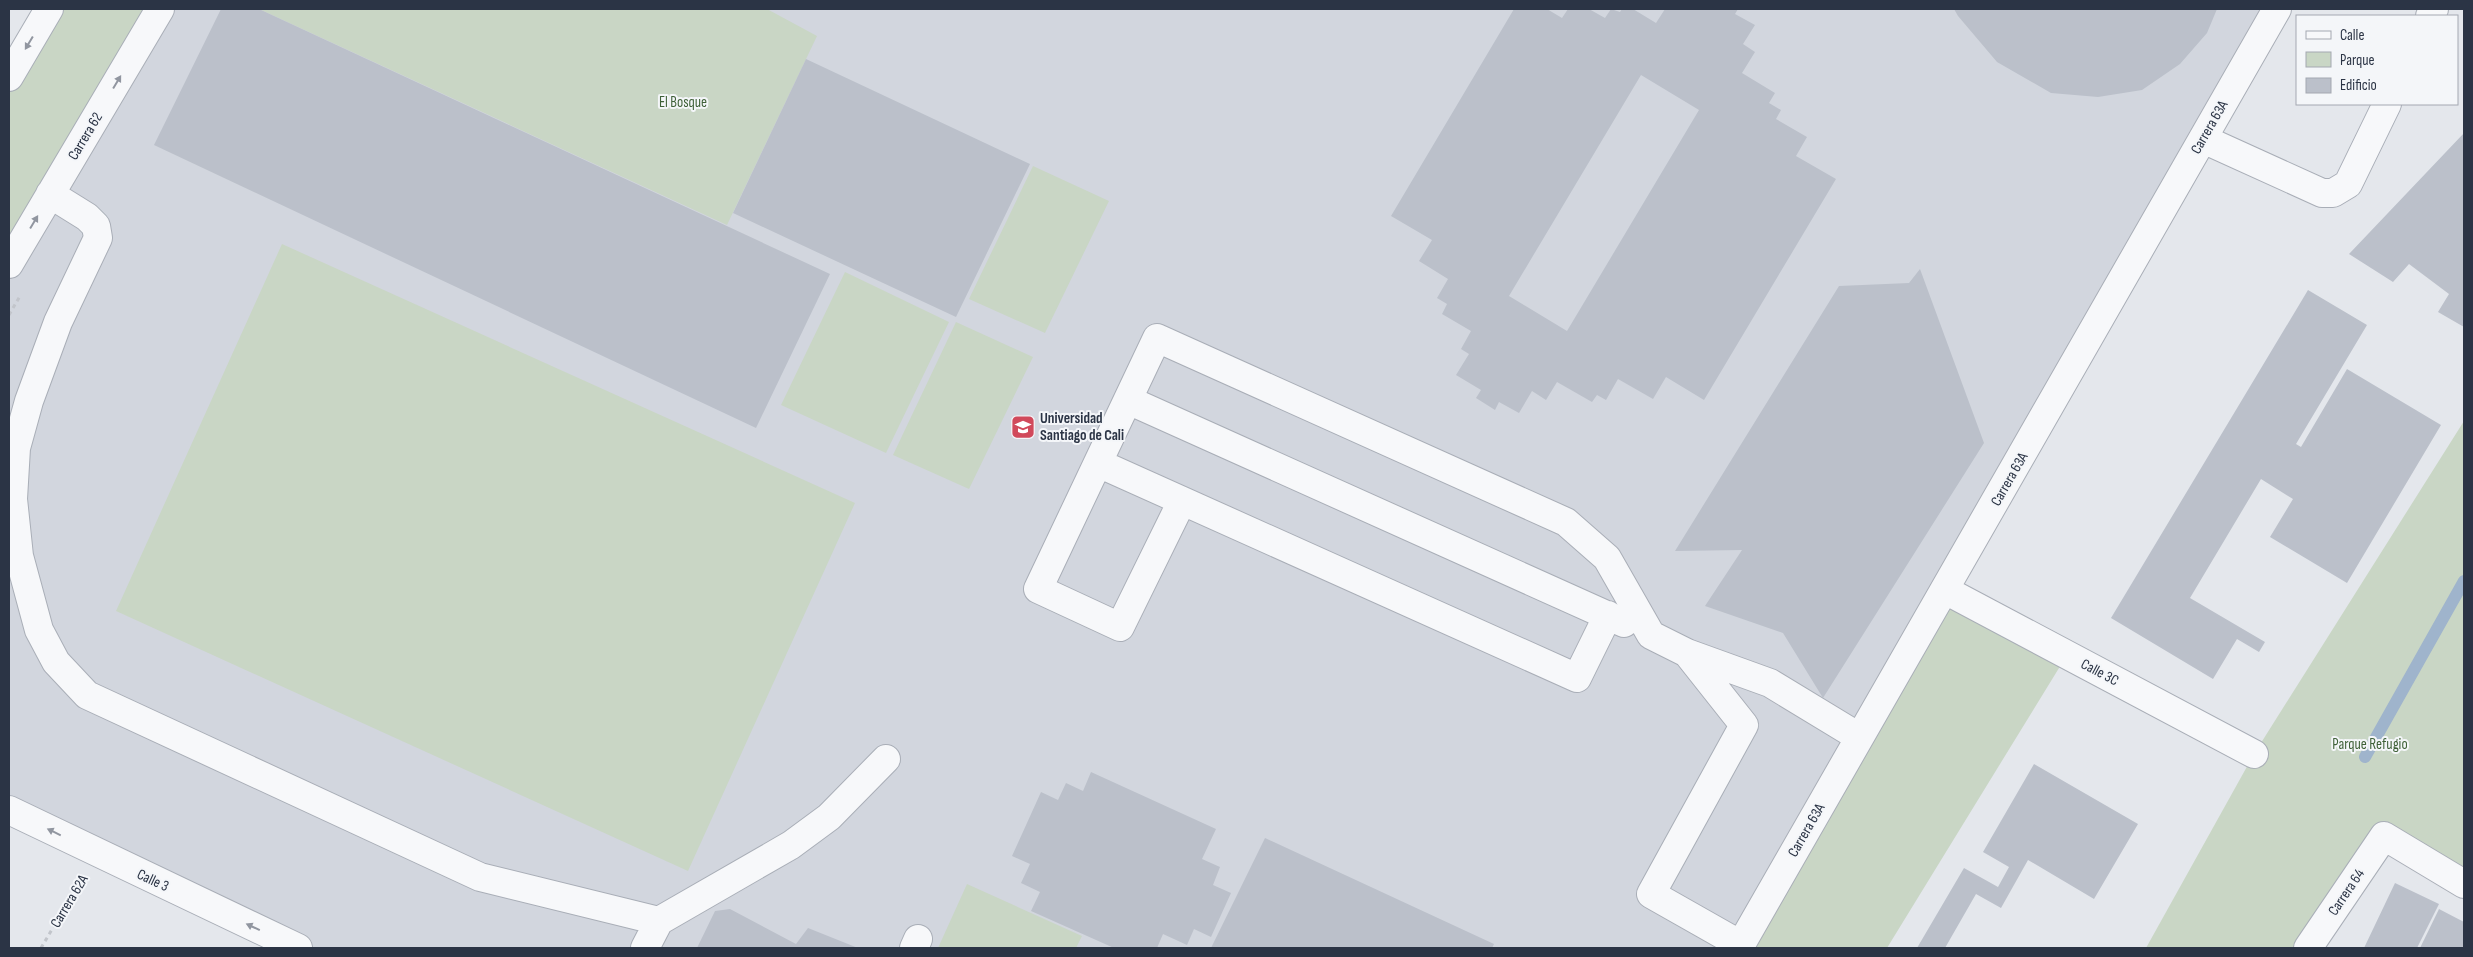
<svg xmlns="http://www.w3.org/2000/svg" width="2473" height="957" font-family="'Sofia Sans Condensed',sans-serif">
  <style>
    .built { fill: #d2d6de }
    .green { fill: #c9d6c5 }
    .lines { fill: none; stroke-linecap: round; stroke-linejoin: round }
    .stream { stroke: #9fb4cc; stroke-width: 12 }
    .building { fill: #bbc0ca; fill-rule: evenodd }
    .minor-casing { stroke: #a9aeb7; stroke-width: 30 }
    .path { stroke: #c2c5cb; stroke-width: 3; stroke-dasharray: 4 4; stroke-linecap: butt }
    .minor { stroke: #f7f8fa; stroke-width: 28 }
    .oneway { fill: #9196a0 }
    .labels { text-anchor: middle; stroke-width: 4; stroke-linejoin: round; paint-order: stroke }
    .park-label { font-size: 15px; fill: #3f6138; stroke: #f4f6f9 }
    .street-label { font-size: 15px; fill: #2b3445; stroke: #f4f6f9 }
    .poi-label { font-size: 15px; font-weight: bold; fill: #2b3445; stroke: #f4f6f9; text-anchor: start }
  </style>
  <rect width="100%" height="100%" fill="#e4e7ec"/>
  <path class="built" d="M 160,9 L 2277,9 L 1739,948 L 298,948 L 9,810 L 9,264 Z"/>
  <path class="green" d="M 49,9 L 160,9 L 9,264 L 9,77 Z
    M 259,9 L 767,9 L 817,36 L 727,225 Z
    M 1033,166 L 1109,201 L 1045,333 L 969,299 Z
    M 282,244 L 855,503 L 688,871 L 116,611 Z
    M 845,272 L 949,322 L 886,453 L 781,405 Z
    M 956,322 L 1033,357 L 969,489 L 893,455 Z
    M 2464,421 L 2464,884 L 2384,836 L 2308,948 L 2146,948 L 2254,754 Z
    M 1945,590 L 2067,655 L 1887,948 L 1739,948 Z
    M 967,884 L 1082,936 L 1076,948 L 938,948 Z"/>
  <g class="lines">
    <path class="stream" d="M 2365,757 L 2464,581"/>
  </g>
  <path class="building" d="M 221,9 L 259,9 L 830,274 L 756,428 L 154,145 Z
    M 1514,9 L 1547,9 L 1562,18 L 1568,9 L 1589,9 L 1605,18 L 1611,9 L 1620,12 L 1622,9 L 1633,9 L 1656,23 L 1665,9 L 1738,9 L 1735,14 L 1755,25 L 1743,44 L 1755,52 L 1742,73 L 1775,93 L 1769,103 L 1781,110 L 1776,119 L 1807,137 L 1796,156 L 1836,179 L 1704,400 L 1666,377 L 1653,399 L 1618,379 L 1606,400 L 1597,395 L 1592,402 L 1557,382 L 1546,400 L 1532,391 L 1519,413 L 1499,402 L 1495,410 L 1476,398 L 1481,390 L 1456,375 L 1469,354 L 1461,349 L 1471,331 L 1442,314 L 1447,304 L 1437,298 L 1448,279 L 1419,261 L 1432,240 L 1391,216 ZM 1641,75 L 1699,110 L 1567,331 L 1509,296 Z
    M 1954,9 L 2217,9 L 2207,33 L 2180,64 L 2142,90 L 2098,97 L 2051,93 L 1997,62 L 1958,16 Z
    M 806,59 L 1030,164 L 956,317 L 733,213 Z
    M 2464,133 L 2464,327 L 2438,312 L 2449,294 L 2409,264 L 2393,282 L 2349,254 Z
    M 1920,269 L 1984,443 L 1823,698 L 1783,633 L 1705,606 L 1742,550 L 1675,551 L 1839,286 L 1909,283 Z
    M 2308,290 L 2367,325 L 2296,444 L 2301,447 L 2347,369 L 2441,425 L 2347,583 L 2270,537 L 2293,499 L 2261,479 L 2190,598 L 2265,642 L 2259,652 L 2237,639 L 2213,679 L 2111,618 Z
    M 2034,764 L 2138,824 L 2094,899 L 2028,860 L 2001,908 L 1976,894 L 1945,948 L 1917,948 L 1964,868 L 1998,887 L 2009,867 L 1983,852 Z
    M 1091,772 L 1216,829 L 1202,859 L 1220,867 L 1213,885 L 1231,893 L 1211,937 L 1194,929 L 1187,945 L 1163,934 L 1157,948 L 1114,948 L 1031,911 L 1040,892 L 1021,883 L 1030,864 L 1012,856 L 1041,792 L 1058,800 L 1066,783 L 1083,791 Z
    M 1265,838 L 1494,944 L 1492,948 L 1211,948 Z
    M 2395,883 L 2439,904 L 2417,948 L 2364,948 Z
    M 730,909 L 796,944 L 808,928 L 858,948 L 697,948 L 715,911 Z
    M 2439,909 L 2464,922 L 2464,948 L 2420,948 Z"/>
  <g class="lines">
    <g class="minor-casing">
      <path id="minor" d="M 2430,16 L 2434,9
        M 9,77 L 49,9
        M 2203,139 L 2322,193 L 2333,193 L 2348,184 L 2387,104
        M 50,194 L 87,217 L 96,226 L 98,238 L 58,322 L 29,401 L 16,448 L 13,499 L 19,556 L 39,630 L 56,662 L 87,695 L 480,877 L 659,921 L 791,845 L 829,817 L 886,759
        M 9,264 L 160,9
        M 1128,400 L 1624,623
        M 1098,463 L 1577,678 L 1608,615
        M 1182,501 L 1120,627 L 1038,589 L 1157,338 L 1566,522 L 1607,558 L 1651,635 L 1687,653 L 1770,683 L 1859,737
        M 1945,590 L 2254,754
        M 1687,653 L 1744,725 L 1651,894 L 1741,945
        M 9,810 L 298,948
        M 645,948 L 659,921
        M 914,948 L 918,939
        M 1739,948 L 2277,9
        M 2308,948 L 2384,836 L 2464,884"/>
    </g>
    <path class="path" d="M 9,315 L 20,296
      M 41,948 L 80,882"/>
    <use href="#minor" class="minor"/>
  </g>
  <defs><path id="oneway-solid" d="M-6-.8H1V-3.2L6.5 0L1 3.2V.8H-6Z" transform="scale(1.25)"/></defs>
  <g class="oneway">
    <use href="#oneway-solid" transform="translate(29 43) rotate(121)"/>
    <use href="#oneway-solid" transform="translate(117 82) rotate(-59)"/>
    <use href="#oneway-solid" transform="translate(34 222) rotate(-59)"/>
    <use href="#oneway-solid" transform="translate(54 832) rotate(-154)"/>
    <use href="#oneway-solid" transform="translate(253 927) rotate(-155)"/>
  </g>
  <defs>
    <g id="university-square" transform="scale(1.25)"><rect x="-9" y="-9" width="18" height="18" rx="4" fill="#d1495b" stroke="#f4f6f9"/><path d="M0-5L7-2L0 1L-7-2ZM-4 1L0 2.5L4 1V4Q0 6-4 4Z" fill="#fff"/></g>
  </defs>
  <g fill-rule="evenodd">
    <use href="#university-square" x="1023" y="427"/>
  </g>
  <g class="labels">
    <g class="park-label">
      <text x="683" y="107">El Bosque</text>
      <text x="2370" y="749">Parque Refugio</text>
    </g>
    <g class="street-label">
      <text transform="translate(2209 127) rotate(-60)" y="5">Carrera 63A</text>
      <text transform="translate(85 136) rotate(-59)" y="5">Carrera 62</text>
      <text transform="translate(2009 479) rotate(-60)" y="5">Carrera 63A</text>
      <text transform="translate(2100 672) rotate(28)" y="5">Calle 3C</text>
      <text transform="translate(1806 830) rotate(-60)" y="5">Carrera 63A</text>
      <text transform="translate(153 880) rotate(25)" y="5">Calle 3</text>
      <text transform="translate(2346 892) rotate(-56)" y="5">Carrera 64</text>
      <text transform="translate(69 901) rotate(-59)" y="5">Carrera 62A</text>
    </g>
    <g class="poi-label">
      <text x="1040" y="423">Universidad<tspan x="1040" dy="17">Santiago de Cali</tspan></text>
    </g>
  </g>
  <rect width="2473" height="957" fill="none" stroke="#2b3445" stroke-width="20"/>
  <rect x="2296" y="15" width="162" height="90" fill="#f4f6f9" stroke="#a4a8b1"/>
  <rect x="2306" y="31" width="25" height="8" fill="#f7f8fa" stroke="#a4a8b1"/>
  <text x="2340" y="40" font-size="15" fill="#2b3445">Calle</text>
  <rect x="2306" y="52" width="25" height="15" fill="#c9d6c5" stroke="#a4a8b1"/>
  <text x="2340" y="65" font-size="15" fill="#2b3445">Parque</text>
  <rect x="2306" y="78" width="25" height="15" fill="#bbc0ca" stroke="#a4a8b1"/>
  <text x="2340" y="90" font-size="15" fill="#2b3445">Edificio</text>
</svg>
